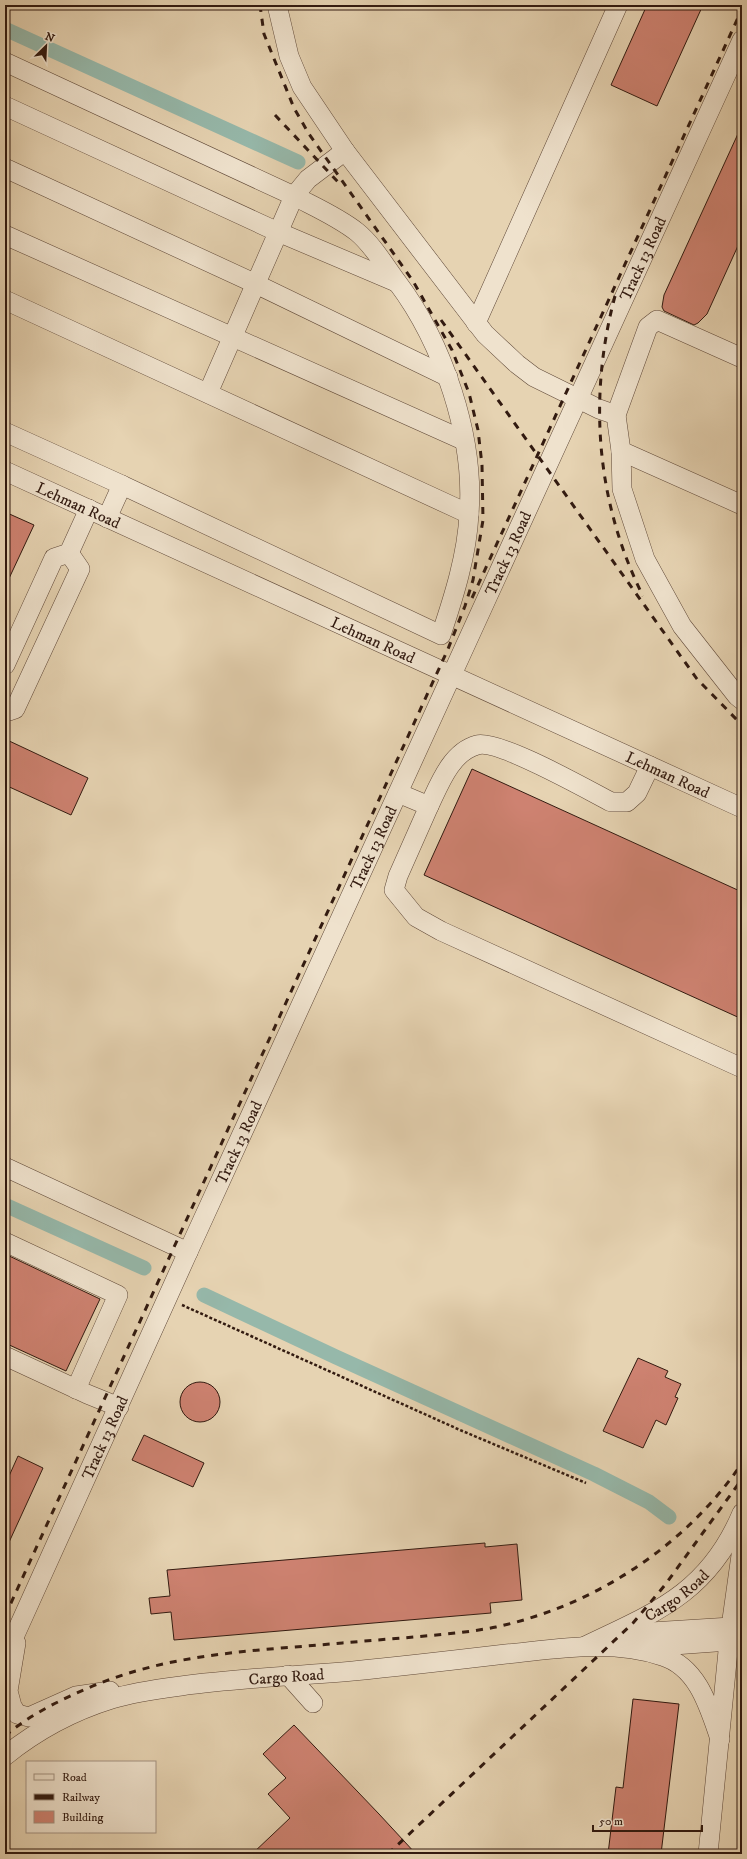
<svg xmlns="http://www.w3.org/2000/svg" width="747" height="1859" font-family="'IM FELL DW Pica',serif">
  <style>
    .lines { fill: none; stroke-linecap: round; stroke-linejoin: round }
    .canal { stroke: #96b8aa; stroke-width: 15 }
    .building { fill: #ce8271; stroke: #321a10 }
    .minor-casing { stroke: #5f4838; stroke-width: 20 }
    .path { stroke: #321a10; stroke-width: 2.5; stroke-dasharray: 3 2; stroke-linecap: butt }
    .minor { stroke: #efe2cd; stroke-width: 19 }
    .rail { stroke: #321a10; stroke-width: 3; stroke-dasharray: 7 7; stroke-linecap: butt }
    .labels { text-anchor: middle; stroke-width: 4; stroke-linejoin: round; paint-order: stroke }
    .street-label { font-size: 16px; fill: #321a10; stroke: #efe2cd }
  </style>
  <rect width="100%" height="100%" fill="#e6d3b2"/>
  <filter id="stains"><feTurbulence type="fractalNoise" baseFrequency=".005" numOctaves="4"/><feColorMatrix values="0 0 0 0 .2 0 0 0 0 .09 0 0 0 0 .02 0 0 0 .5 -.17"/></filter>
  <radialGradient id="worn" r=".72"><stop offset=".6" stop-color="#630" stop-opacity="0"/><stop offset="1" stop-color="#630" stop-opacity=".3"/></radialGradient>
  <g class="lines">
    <path class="canal" d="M 5,29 L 298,162
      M 5,1205 L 144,1268
      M 204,1295 L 336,1357 L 594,1474 L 649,1502 L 669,1517"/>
  </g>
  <path class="building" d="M 647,5 L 703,5 L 657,106 L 611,85 Z
    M 742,125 L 742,237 L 707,314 L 698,323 L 694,325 L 664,311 L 662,307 L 664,295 Z
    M 5,512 L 34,525 L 5,587 Z
    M 5,739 L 88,778 L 71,815 L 5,785 Z
    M 472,769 L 742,892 L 742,1019 L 424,875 Z
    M 5,1254 L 100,1299 L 66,1371 L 5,1343 Z
    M 638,1358 L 668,1371 L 665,1377 L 681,1384 L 675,1397 L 678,1398 L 666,1425 L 656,1420 L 643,1448 L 603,1431 Z
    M180 1402a20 20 0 1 1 40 0a20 20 0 1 1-40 0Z
    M 144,1435 L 204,1463 L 193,1487 L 132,1460 Z
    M 18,1456 L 43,1468 L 5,1551 L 5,1485 Z
    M 485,1543 L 485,1547 L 517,1544 L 522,1600 L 490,1603 L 491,1613 L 174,1640 L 171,1612 L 151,1614 L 149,1598 L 170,1596 L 167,1570 Z
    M 633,1699 L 679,1704 L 661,1854 L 608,1854 L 616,1787 L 623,1788 Z
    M 294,1725 L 379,1814 L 416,1854 L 252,1854 L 290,1818 L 268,1794 L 286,1778 L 263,1754 Z"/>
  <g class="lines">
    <g class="minor-casing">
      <g id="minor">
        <path d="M 277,5 L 289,56 L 302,87 L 345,151 L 485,334 L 517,364 L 534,377 L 599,409 L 616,415 L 621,451 L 742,505"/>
        <path d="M 5,62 L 294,196 C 315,207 338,217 357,232 C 373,245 385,266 397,282 C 443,343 475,437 469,514 C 467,555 454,596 441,635 L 122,485"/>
        <path d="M 5,106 L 278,232 L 396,282"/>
        <path d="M 5,168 L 256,284 L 448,377"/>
        <path d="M 5,235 L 463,440"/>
        <path d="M 5,300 L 469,514"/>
        <path d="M 476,323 L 618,5"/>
        <path d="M 208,393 L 294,196 L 308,179 L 345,151"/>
        <path d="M 616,415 L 648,327 L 657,320 L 742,358"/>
        <path d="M 5,432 L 122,485 L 107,518"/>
        <path d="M 621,451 L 622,489 L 645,559 L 682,626 L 737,696 L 742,700"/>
        <path id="s1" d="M 5,471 L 742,808"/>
        <path d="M 5,665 L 54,558 L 69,553 L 89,509"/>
        <path d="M 5,709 L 9,711 L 15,709 L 80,569 L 69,553"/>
        <path d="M 398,793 L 429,806 L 398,876 L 394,890 L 416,917 L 441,931 L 742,1068"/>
        <path d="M 429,806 C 439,785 451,752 477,745 C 498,739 588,790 611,802 L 627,802 L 637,793 L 650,766"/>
        <path d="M 5,1167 L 188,1252"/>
        <path d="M 5,1242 L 118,1295 L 76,1389"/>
        <path d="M 5,1356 L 87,1394 L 119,1407"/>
        <path d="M 619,1634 L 731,1627"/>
        <path d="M 16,1643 L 8,1691 L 12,1706 L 17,1714 L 29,1717 L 76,1696 L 110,1691"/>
        <path id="s2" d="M 585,1646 C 657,1612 709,1592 742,1513"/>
        <path d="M 646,1647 L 729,1641"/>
        <path id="s3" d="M 5,1657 L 188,1252 L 742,40"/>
        <path d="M 288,1675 L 313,1703"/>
        <path id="s4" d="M 5,1756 C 36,1731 73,1711 112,1699 C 134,1692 158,1689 181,1686 C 239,1678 296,1676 353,1671 C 404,1666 455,1660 506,1654 C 557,1649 612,1639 662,1656 C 698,1667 709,1707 720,1739"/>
        <path d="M 708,1854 L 729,1641 L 742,1548"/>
      </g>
    </g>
    <path class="path" d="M 182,1305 L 460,1430 L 586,1483"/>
    <use href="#minor" class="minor"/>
    <path class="rail" d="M 275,115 L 338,182
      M 615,296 C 588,397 596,502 643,596
      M 441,320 L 697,679 L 742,725
      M 472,598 L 742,9
      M 5,1616 L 448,649 L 465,606 L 473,580 L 483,520 L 482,465 L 478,430 L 469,393 L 452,350 L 413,281 L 309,134 L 294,108 L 264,34 L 260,5
      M 5,1736 C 28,1716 58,1701 86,1689 C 150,1661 212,1654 281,1648 C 322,1645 362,1641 403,1638 C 434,1635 466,1633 496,1627 C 594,1606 686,1546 742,1463
      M 388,1854 L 633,1623 L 665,1585 L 742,1479"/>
  </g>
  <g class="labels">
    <g class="street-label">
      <text dy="6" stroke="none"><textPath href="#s3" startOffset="1537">Track 13 Road</textPath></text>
      <text dy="6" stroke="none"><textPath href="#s1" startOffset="81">Lehman Road</textPath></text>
      <text dy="6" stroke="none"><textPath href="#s3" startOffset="1213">Track 13 Road</textPath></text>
      <text dy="6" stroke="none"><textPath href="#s1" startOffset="405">Lehman Road</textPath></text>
      <text dy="6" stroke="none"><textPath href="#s1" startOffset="729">Lehman Road</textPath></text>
      <text dy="6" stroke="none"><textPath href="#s3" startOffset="889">Track 13 Road</textPath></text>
      <text dy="6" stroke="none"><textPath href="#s3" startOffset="565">Track 13 Road</textPath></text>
      <text dy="6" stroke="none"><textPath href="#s3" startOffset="241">Track 13 Road</textPath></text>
      <text dy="6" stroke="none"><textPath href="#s2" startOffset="105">Cargo Road</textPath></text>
      <text dy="6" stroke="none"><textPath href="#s4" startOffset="298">Cargo Road</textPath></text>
    </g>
  </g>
  <rect width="747" height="1859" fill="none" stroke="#e6d3b2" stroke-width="20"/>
  <rect x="6" y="6" width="735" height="1847" fill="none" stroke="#321a10" stroke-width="2"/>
  <rect x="10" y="10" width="727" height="1839" fill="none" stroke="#321a10"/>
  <rect x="26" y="1761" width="130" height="72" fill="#efe2cd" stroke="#a39281"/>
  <rect x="34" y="1774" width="20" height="6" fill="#efe2cd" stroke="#a39281"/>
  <text x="62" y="1781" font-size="12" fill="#321a10">Road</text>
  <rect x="34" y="1794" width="20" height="6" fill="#321a10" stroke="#a39281"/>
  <text x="62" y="1801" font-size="12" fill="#321a10">Railway</text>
  <rect x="34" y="1811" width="20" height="12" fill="#ce8271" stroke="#a39281"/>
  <text x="62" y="1821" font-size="12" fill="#321a10">Building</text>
  <g transform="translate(46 46) rotate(24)" stroke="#efe2cd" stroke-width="3" paint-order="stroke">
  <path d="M0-3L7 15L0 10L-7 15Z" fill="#321a10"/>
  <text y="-6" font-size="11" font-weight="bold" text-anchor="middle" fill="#321a10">N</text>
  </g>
  <path d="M593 1825v6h109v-6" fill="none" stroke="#321a10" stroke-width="2"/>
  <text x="599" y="1825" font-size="12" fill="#321a10" stroke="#efe2cd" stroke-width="3" paint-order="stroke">50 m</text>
  <rect width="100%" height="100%" filter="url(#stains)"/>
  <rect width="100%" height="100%" fill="url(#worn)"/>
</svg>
